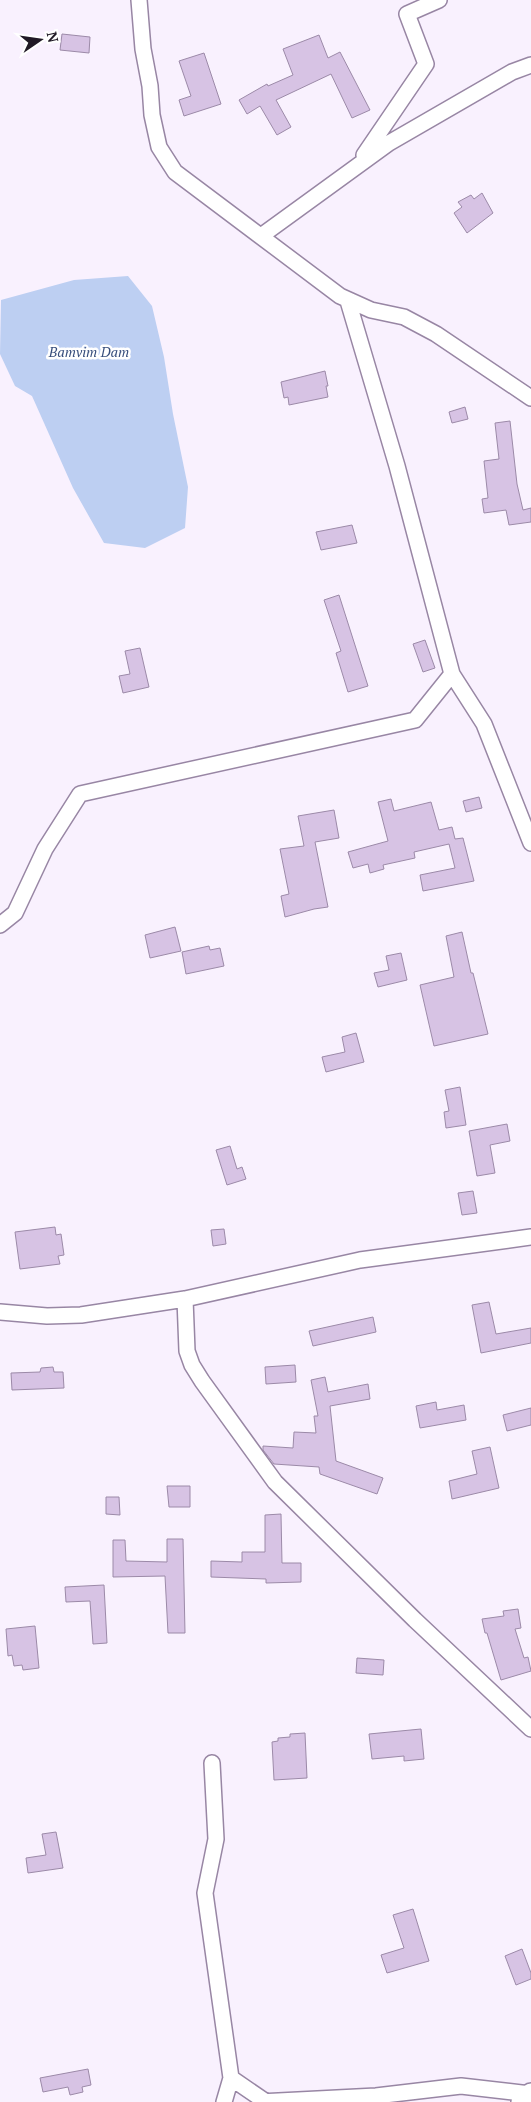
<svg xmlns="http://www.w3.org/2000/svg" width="531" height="2102" font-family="'PT Serif',serif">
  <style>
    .water { fill: #bdcff2 }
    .building { fill: #d7c3e4; stroke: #9c8aa8 }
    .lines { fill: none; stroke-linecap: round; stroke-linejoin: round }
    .street-casing { stroke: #9886a4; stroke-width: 18 }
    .secondary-casing { stroke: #9886a4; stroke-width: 24 }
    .street { stroke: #fff; stroke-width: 15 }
    .secondary { stroke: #fff; stroke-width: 21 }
    .labels { text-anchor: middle; stroke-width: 5; stroke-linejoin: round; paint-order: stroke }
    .water-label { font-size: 14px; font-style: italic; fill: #374e7c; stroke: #fff }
  </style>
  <rect width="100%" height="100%" fill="#f9f1fe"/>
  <path class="water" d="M 128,276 L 152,306 L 164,357 L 173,414 L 188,487 L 185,528 L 145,548 L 104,543 L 73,488 L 32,396 L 15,386 L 0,354 L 1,300 L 74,280 Z"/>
  <path class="building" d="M 62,34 L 90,37 L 89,53 L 60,50 Z
    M 319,35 L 328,58 L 340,52 L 370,110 L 352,118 L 331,74 L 276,100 L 291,127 L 277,135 L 260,106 L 247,114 L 239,100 L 267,84 L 268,86 L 293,75 L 283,49 Z
    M 204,53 L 221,104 L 184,116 L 179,100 L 191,96 L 179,61 Z
    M 482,193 L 493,213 L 467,233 L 454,213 L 462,207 L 458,202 L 471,195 L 474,199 Z
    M 325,371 L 328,386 L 326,386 L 328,397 L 289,405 L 288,397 L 284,398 L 281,382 Z
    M 465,407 L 468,419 L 452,423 L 449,412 Z
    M 510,421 L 517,484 L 523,510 L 531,508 L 531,522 L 509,525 L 506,510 L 484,513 L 482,499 L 488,498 L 484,461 L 499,459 L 495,423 Z
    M 352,525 L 357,543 L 321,550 L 316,532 Z
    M 339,595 L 368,686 L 348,692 L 336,653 L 341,651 L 324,600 Z
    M 425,640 L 435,668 L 423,672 L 413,644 Z
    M 140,648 L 149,687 L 123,693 L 119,676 L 130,674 L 125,651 Z
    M 479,797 L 482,808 L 466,812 L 463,801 Z
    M 391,799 L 394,811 L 431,802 L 439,830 L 452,827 L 455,839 L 463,838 L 474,881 L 423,891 L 420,875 L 455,868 L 449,844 L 414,852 L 415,858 L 383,865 L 384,869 L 370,873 L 368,864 L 353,868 L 348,852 L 388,841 L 378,802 Z
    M 334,810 L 339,838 L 315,842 L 328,907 L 314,909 L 285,917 L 281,896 L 289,894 L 280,849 L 304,846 L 298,816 Z
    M 175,927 L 181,951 L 150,958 L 145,935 Z
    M 462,932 L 471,973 L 473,973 L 488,1034 L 434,1046 L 420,985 L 454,977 L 446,936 Z
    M 209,946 L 210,950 L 220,948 L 224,966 L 186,974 L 182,952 Z
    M 401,953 L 407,980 L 378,987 L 374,973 L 389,970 L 386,956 Z
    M 356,1033 L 364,1062 L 326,1072 L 322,1057 L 345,1052 L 342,1037 Z
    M 460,1087 L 466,1125 L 446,1128 L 444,1112 L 449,1111 L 445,1090 Z
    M 507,1124 L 510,1141 L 490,1145 L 495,1173 L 477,1176 L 469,1131 Z
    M 230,1146 L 237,1169 L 242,1167 L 246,1179 L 227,1185 L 216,1150 Z
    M 473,1191 L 477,1213 L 462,1215 L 458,1193 Z
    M 55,1227 L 56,1235 L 61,1234 L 64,1255 L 58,1256 L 60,1264 L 20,1269 L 15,1232 Z
    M 224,1229 L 226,1244 L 213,1246 L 211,1230 Z
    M 489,1302 L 496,1334 L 531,1328 L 531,1343 L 481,1353 L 472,1305 Z
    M 373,1317 L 376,1332 L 313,1346 L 309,1331 Z
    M 295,1365 L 296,1382 L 266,1384 L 265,1367 Z
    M 53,1367 L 54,1372 L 63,1372 L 64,1388 L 12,1390 L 11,1373 L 40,1372 L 41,1368 Z
    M 325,1377 L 328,1392 L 368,1384 L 370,1399 L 330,1406 L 336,1461 L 383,1478 L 377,1494 L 320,1474 L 319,1467 L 274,1464 L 263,1450 L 263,1446 L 293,1448 L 294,1432 L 316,1433 L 314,1416 L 318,1416 L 311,1380 Z
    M 436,1402 L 437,1410 L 464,1405 L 466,1420 L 420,1428 L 416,1406 Z
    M 531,1408 L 531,1425 L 507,1431 L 503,1415 Z
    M 490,1447 L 499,1488 L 452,1499 L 449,1481 L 477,1474 L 472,1451 Z
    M 167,1486 L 190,1486 L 190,1507 L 169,1507 Z
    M 106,1497 L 119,1497 L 120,1515 L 106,1514 Z
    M 281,1514 L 282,1563 L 301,1563 L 301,1582 L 266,1583 L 266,1579 L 211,1577 L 211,1561 L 242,1562 L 242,1552 L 265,1552 L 265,1515 Z
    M 167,1539 L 183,1539 L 185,1633 L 168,1633 L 165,1576 L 113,1577 L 113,1540 L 125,1540 L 126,1561 L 167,1562 Z
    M 104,1585 L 107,1643 L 93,1644 L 90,1601 L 66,1602 L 65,1587 Z
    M 518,1609 L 521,1628 L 515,1629 L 524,1658 L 528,1657 L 531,1671 L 501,1680 L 487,1633 L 485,1633 L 482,1619 L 504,1616 L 503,1611 Z
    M 35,1626 L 39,1668 L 23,1670 L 22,1665 L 14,1666 L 12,1655 L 8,1656 L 6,1629 Z
    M 357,1658 L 384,1660 L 383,1675 L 356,1673 Z
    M 421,1729 L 424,1759 L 404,1761 L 404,1756 L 372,1759 L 369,1734 Z
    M 305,1733 L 307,1778 L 274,1780 L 272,1742 L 278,1741 L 278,1738 L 290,1737 L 290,1734 Z
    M 56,1832 L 63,1868 L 28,1873 L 26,1858 L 46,1855 L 42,1834 Z
    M 413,1909 L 429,1961 L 387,1973 L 381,1955 L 404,1948 L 393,1915 Z
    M 522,1949 L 531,1973 L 531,1979 L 516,1985 L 505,1956 Z
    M 88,2069 L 91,2085 L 82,2087 L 83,2092 L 70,2095 L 68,2087 L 43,2092 L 40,2078 Z"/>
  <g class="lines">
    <g class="street-casing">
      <path id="street" d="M 139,0 L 143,49 L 150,86 L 152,115 L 159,147 L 175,172 L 340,296 L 371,310 L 404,317 L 436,334 L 531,398
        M 364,155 L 426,64 L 407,14 L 439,0
        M 261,236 L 389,143 L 512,72 L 531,65
        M 348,301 L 397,466 L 452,674 L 484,724 L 531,843
        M 0,925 L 15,913 L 45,849 L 80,794 L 415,720 L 452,674
        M 185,1299 L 187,1351 L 192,1365 L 202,1381 L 275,1482 L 415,1620 L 531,1729
        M 0,1312 L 47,1316 L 81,1315 L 185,1299 L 360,1260 L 531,1237
        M 212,1763 L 216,1839 L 205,1893 L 231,2078 L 224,2102
        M 231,2078 L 266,2102
        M 259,2102 L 376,2096 L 461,2086 L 531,2094"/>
    </g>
    <g class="secondary-casing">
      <path id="secondary" d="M 522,2102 L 531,2094"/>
    </g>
    <use href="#street" class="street"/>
    <use href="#secondary" class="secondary"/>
  </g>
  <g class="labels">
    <g class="water-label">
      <text x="89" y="357">Bamvim Dam</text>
    </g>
  </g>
  <g transform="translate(40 40) rotate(77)" stroke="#ffffff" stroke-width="4" paint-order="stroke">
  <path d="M0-4L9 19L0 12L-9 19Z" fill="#201925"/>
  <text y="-8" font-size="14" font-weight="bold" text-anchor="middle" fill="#201925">N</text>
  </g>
</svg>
